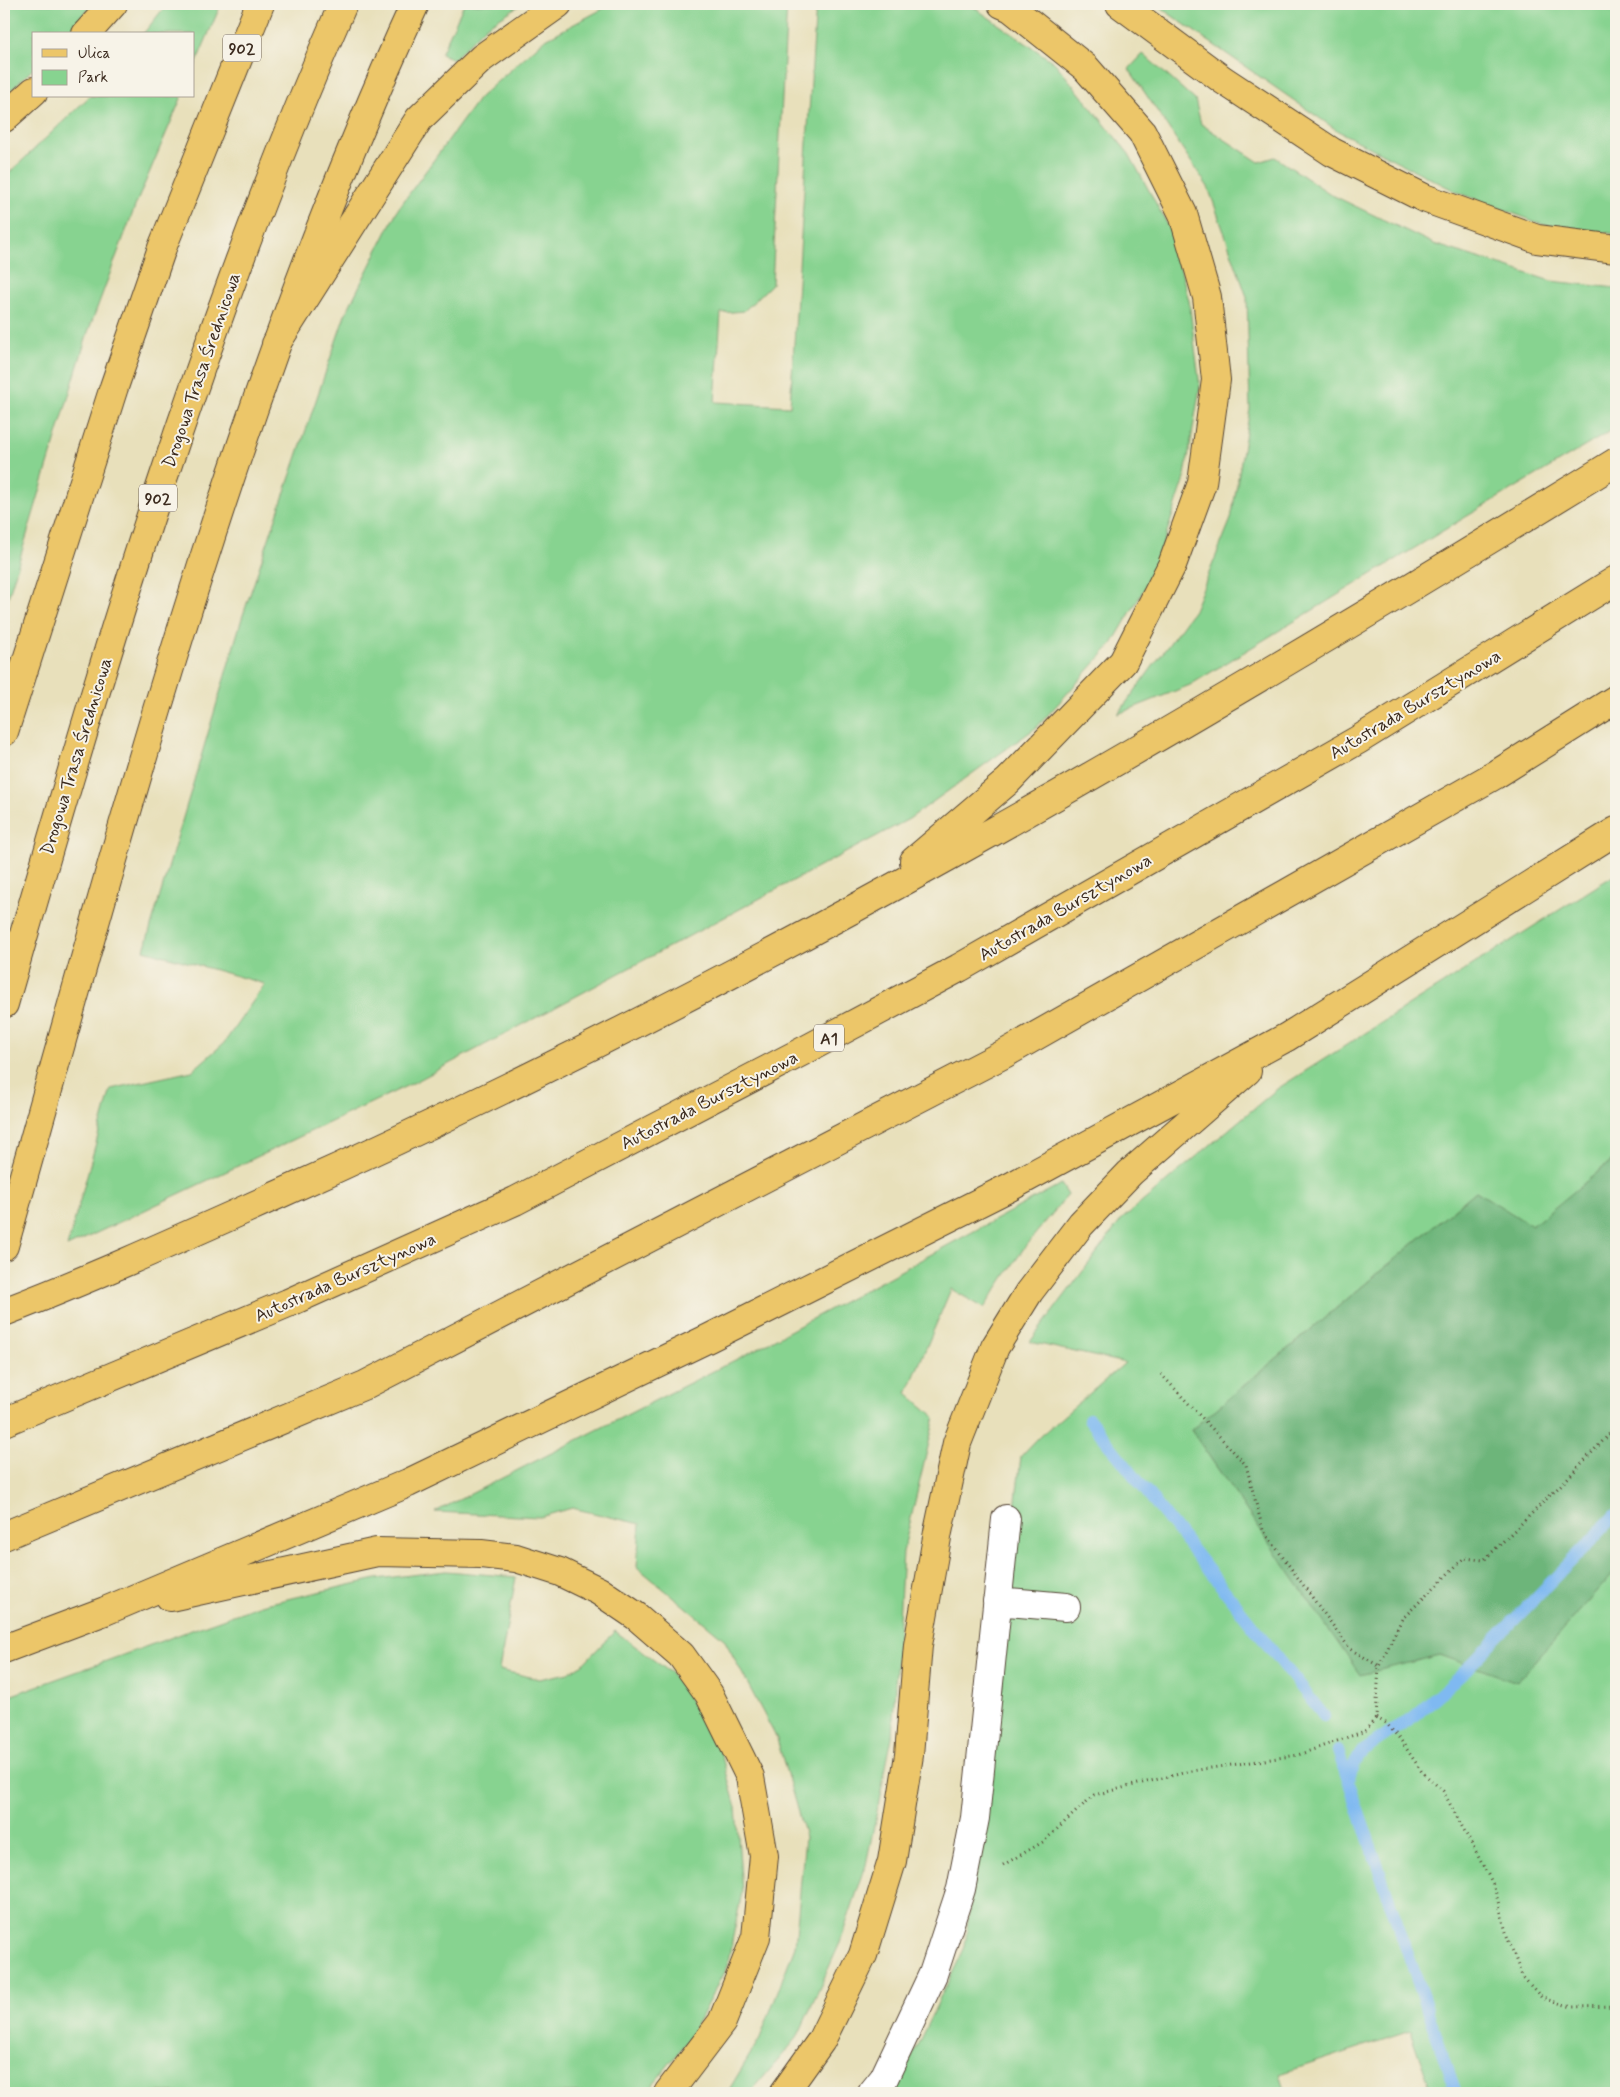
<svg xmlns="http://www.w3.org/2000/svg" width="1620" height="2097" font-family="Mynerve,sans-serif">
  <style>
    .green { fill: #87d390; stroke: #617e57 }
    .forest { fill: #6db57a; stroke: #54704c }
    .lines { fill: none; stroke-linecap: round; stroke-linejoin: round }
    .stream { stroke: #7fb9f1; stroke-width: 12 }
    .minor-casing { stroke: #554536; stroke-width: 30 }
    .major-casing { stroke: #554536; stroke-width: 30 }
    .highway-casing { stroke: #554536; stroke-width: 30 }
    .path { stroke: #554536; stroke-width: 3; stroke-dasharray: 1 4; stroke-linecap: butt }
    .minor { stroke: #fff; stroke-width: 28 }
    .major { stroke: #ecc669; stroke-width: 28 }
    .highway { stroke: #ecc669; stroke-width: 28 }
    .labels { text-anchor: middle; stroke-width: 4; stroke-linejoin: round; paint-order: stroke }
    .shield { fill: #f7f3e8; stroke: #73665b; stroke-width: 1 }
    .shield-label { font-size: 16px; font-weight: bold; fill: #3b2a1e }
    .street-label { font-size: 18px; fill: #3b2a1e; stroke: #f7f3e8 }
  </style>
  <rect width="100%" height="100%" fill="#f7f3e8"/>
  <filter id="ink" filterUnits="userSpaceOnUse"><feTurbulence type="fractalNoise" baseFrequency=".02" numOctaves="2"/><feDisplacementMap in="SourceGraphic" scale="10" xChannelSelector="R" yChannelSelector="G"/><feConvolveMatrix kernelMatrix="1 2 1 2 8 2 1 2 1" color-interpolation-filters="sRGB"/></filter>
  <filter id="wash" filterUnits="userSpaceOnUse"><feTurbulence type="fractalNoise" baseFrequency=".0096" numOctaves="4" result="noise"/><feDisplacementMap in="SourceGraphic" scale="20" xChannelSelector="R" yChannelSelector="G"/><feGaussianBlur stdDeviation="1.12" result="paint"/><feColorMatrix in="noise" values="0 0 0 0 0 0 0 0 0 0 0 0 0 0 0 0 0 1.4 0 .05"/><feComposite in="paint" operator="in"/></filter>
  <g filter="url(#wash)">
    <rect width="100%" height="100%" fill="#e8e0bb"/>
    <path class="green" d="M 4,4 L 93,4 L 68,34 L 34,34 L 34,68 L 4,97 Z
      M 167,4 L 221,4 L 194,68 L 194,34 L 143,34 Z
      M 464,4 L 522,4 L 485,27 L 454,59 L 441,54 Z
      M 612,4 L 787,4 L 772,284 L 744,311 L 721,313 L 715,402 L 790,406 L 816,4 L 969,4 L 1055,63 L 1129,154 L 1170,229 L 1189,301 L 1200,387 L 1184,481 L 1153,574 L 1112,644 L 1037,727 L 909,819 L 415,1082 L 67,1247 L 111,1089 L 192,1071 L 224,1043 L 265,984 L 144,950 L 242,618 L 345,315 L 398,209 L 479,98 L 544,40 Z
      M 1155,4 L 1616,4 L 1616,234 L 1544,225 L 1457,192 L 1338,131 Z
      M 1143,54 L 1195,100 L 1201,124 L 1259,162 L 1275,157 L 1332,195 L 1434,244 L 1551,281 L 1616,288 L 1616,428 L 1464,518 L 1190,685 L 1118,714 L 1194,610 L 1231,519 L 1250,409 L 1247,297 L 1208,187 L 1129,69 Z
      M 90,96 L 182,96 L 136,204 L 88,332 L 4,611 L 4,178 Z
      M 1616,874 L 1616,1157 L 1532,1227 L 1476,1191 L 1191,1430 L 1360,1674 L 1440,1655 L 1517,1681 L 1616,1570 L 1616,2093 L 1432,2093 L 1410,2031 L 1280,2074 L 1286,2093 L 894,2093 L 965,1947 L 1021,1456 L 1039,1437 L 1125,1363 L 1030,1342 L 1122,1219 L 1277,1089 Z
      M 1061,1184 L 1068,1195 L 1026,1245 L 984,1308 L 951,1289 L 907,1393 L 935,1417 L 903,1552 L 892,1737 L 866,1865 L 839,1945 L 797,2038 L 750,2093 L 727,2093 L 760,2038 L 795,1946 L 805,1837 L 777,1739 L 724,1639 L 637,1567 L 640,1524 L 572,1508 L 540,1517 L 435,1512 L 747,1354 Z
      M 446,1571 L 516,1577 L 499,1670 L 539,1679 L 568,1673 L 583,1664 L 615,1631 L 671,1673 L 717,1739 L 736,1807 L 742,1892 L 727,1966 L 689,2039 L 650,2088 L 641,2093 L 4,2093 L 4,1698 L 261,1605 L 376,1579 Z"/>
    <path class="forest" d="M 1616,1157 L 1616,1570 L 1517,1682 L 1440,1655 L 1360,1675 L 1191,1430 L 1476,1191 L 1532,1226 Z"/>
    <g class="lines">
      <path class="stream" d="M 1089,1419 L 1324,1716
        M 1338,1751 L 1456,2093
        M 1348,1780 L 1353,1765 L 1363,1750 L 1416,1715 L 1460,1676 L 1616,1515"/>
    </g>
  </g>
  <g filter="url(#ink)">
    <g class="lines">
      <g class="minor-casing">
        <path id="minor" d="M 997,1601 L 1066,1607
          M 872,2093 L 884,2078 L 933,1974 L 961,1889 L 975,1818 L 1006,1519"/>
      </g>
      <g class="major-casing">
        <path id="major" d="M 4,732 L 114,387 L 162,248 L 260,4
          M 4,1004 C 101,665 201,327 343,4
          M 4,1246 C 123,827 232,401 415,4"/>
      </g>
      <g class="highway-casing">
        <path id="highway" d="M 1120,4 L 1223,80 L 1332,152 L 1424,198 L 1537,239 L 1616,249
          M 86,34 L 113,4
          M 4,118 L 34,91
          M 276,344 L 419,119 L 482,58 L 558,4
          M 914,861 L 1008,781 L 1123,662 L 1172,565 L 1202,483 L 1216,380 L 1207,297 L 1183,214 L 1142,132 L 1086,68 L 1011,8 L 1002,4
          M 4,1312 C 98,1276 190,1234 282,1193 C 746,986 1184,728 1616,462
          M 4,1422 L 288,1303 L 515,1201 L 809,1048 L 959,968 L 1358,740 L 1616,580
          M 4,1536 L 365,1385 L 1004,1054 L 1495,775 L 1616,699
          M 170,1597 L 377,1552 L 481,1554 L 516,1558 L 560,1572 L 599,1591 L 636,1616 L 681,1655 L 709,1694 L 750,1777 L 764,1856 L 756,1937 L 722,2022 L 668,2093
          M 4,1649 L 105,1611 L 408,1483 L 709,1338 L 1010,1187 L 1287,1037 L 1616,831
          M 784,2093 L 821,2041 L 863,1955 L 892,1861 L 909,1755 L 918,1645 L 938,1532 L 957,1443 L 995,1347 L 1029,1292 L 1081,1224 L 1130,1173 L 1247,1071"/>
      </g>
      <path class="path" d="M 1161,1374 L 1246,1465 L 1263,1530 L 1350,1649 L 1379,1666
        M 1376,1718 L 1386,1723 L 1400,1739 L 1422,1772 L 1443,1791 L 1494,1886 L 1507,1936 L 1522,1976 L 1542,1998 L 1572,2007 L 1616,2006
        M 1003,1865 L 1043,1842 L 1094,1795 L 1191,1771 L 1298,1755 L 1365,1731 L 1376,1718 L 1379,1666 L 1402,1619 L 1464,1558 L 1484,1560 L 1563,1483 L 1616,1427"/>
      <use href="#minor" class="minor"/>
      <use href="#major" class="major"/>
      <use href="#highway" class="highway"/>
    </g>
  </g>
  <g class="labels">
    <g class="shield">
      <rect x="223" y="34.5" width="38" height="27" rx="4"/>
      <rect x="139" y="484.5" width="38" height="27" rx="4"/>
      <rect x="814" y="1024.5" width="30" height="27" rx="4"/>
    </g>
    <g class="shield-label">
      <text x="242" y="54">902</text>
      <text x="158" y="504">902</text>
      <text x="829" y="1044">A1</text>
    </g>
    <g class="street-label">
      <text transform="translate(201 370) rotate(-71)" y="6">Drogowa Trasa Średnicowa</text>
      <text transform="translate(1415 704) rotate(-31)" y="6">Autostrada Bursztynowa</text>
      <text transform="translate(76 756) rotate(-73)" y="6">Drogowa Trasa Średnicowa</text>
      <text transform="translate(1065 907) rotate(-30)" y="6">Autostrada Bursztynowa</text>
      <text transform="translate(709 1100) rotate(-27)" y="6">Autostrada Bursztynowa</text>
      <text transform="translate(345 1277) rotate(-24)" y="6">Autostrada Bursztynowa</text>
    </g>
  </g>
  <rect width="1620" height="2097" fill="none" stroke="#f7f3e8" stroke-width="20"/>
  <rect x="32" y="32" width="162" height="65" fill="#f7f3e8" stroke="#aca397"/>
  <rect x="42" y="49" width="25" height="8" fill="#ecc669" stroke="#aca397"/>
  <text x="78" y="58" font-size="15" fill="#3b2a1e">Ulica</text>
  <rect x="42" y="70" width="25" height="15" fill="#87d390" stroke="#aca397"/>
  <text x="78" y="82" font-size="15" fill="#3b2a1e">Park</text>
</svg>
